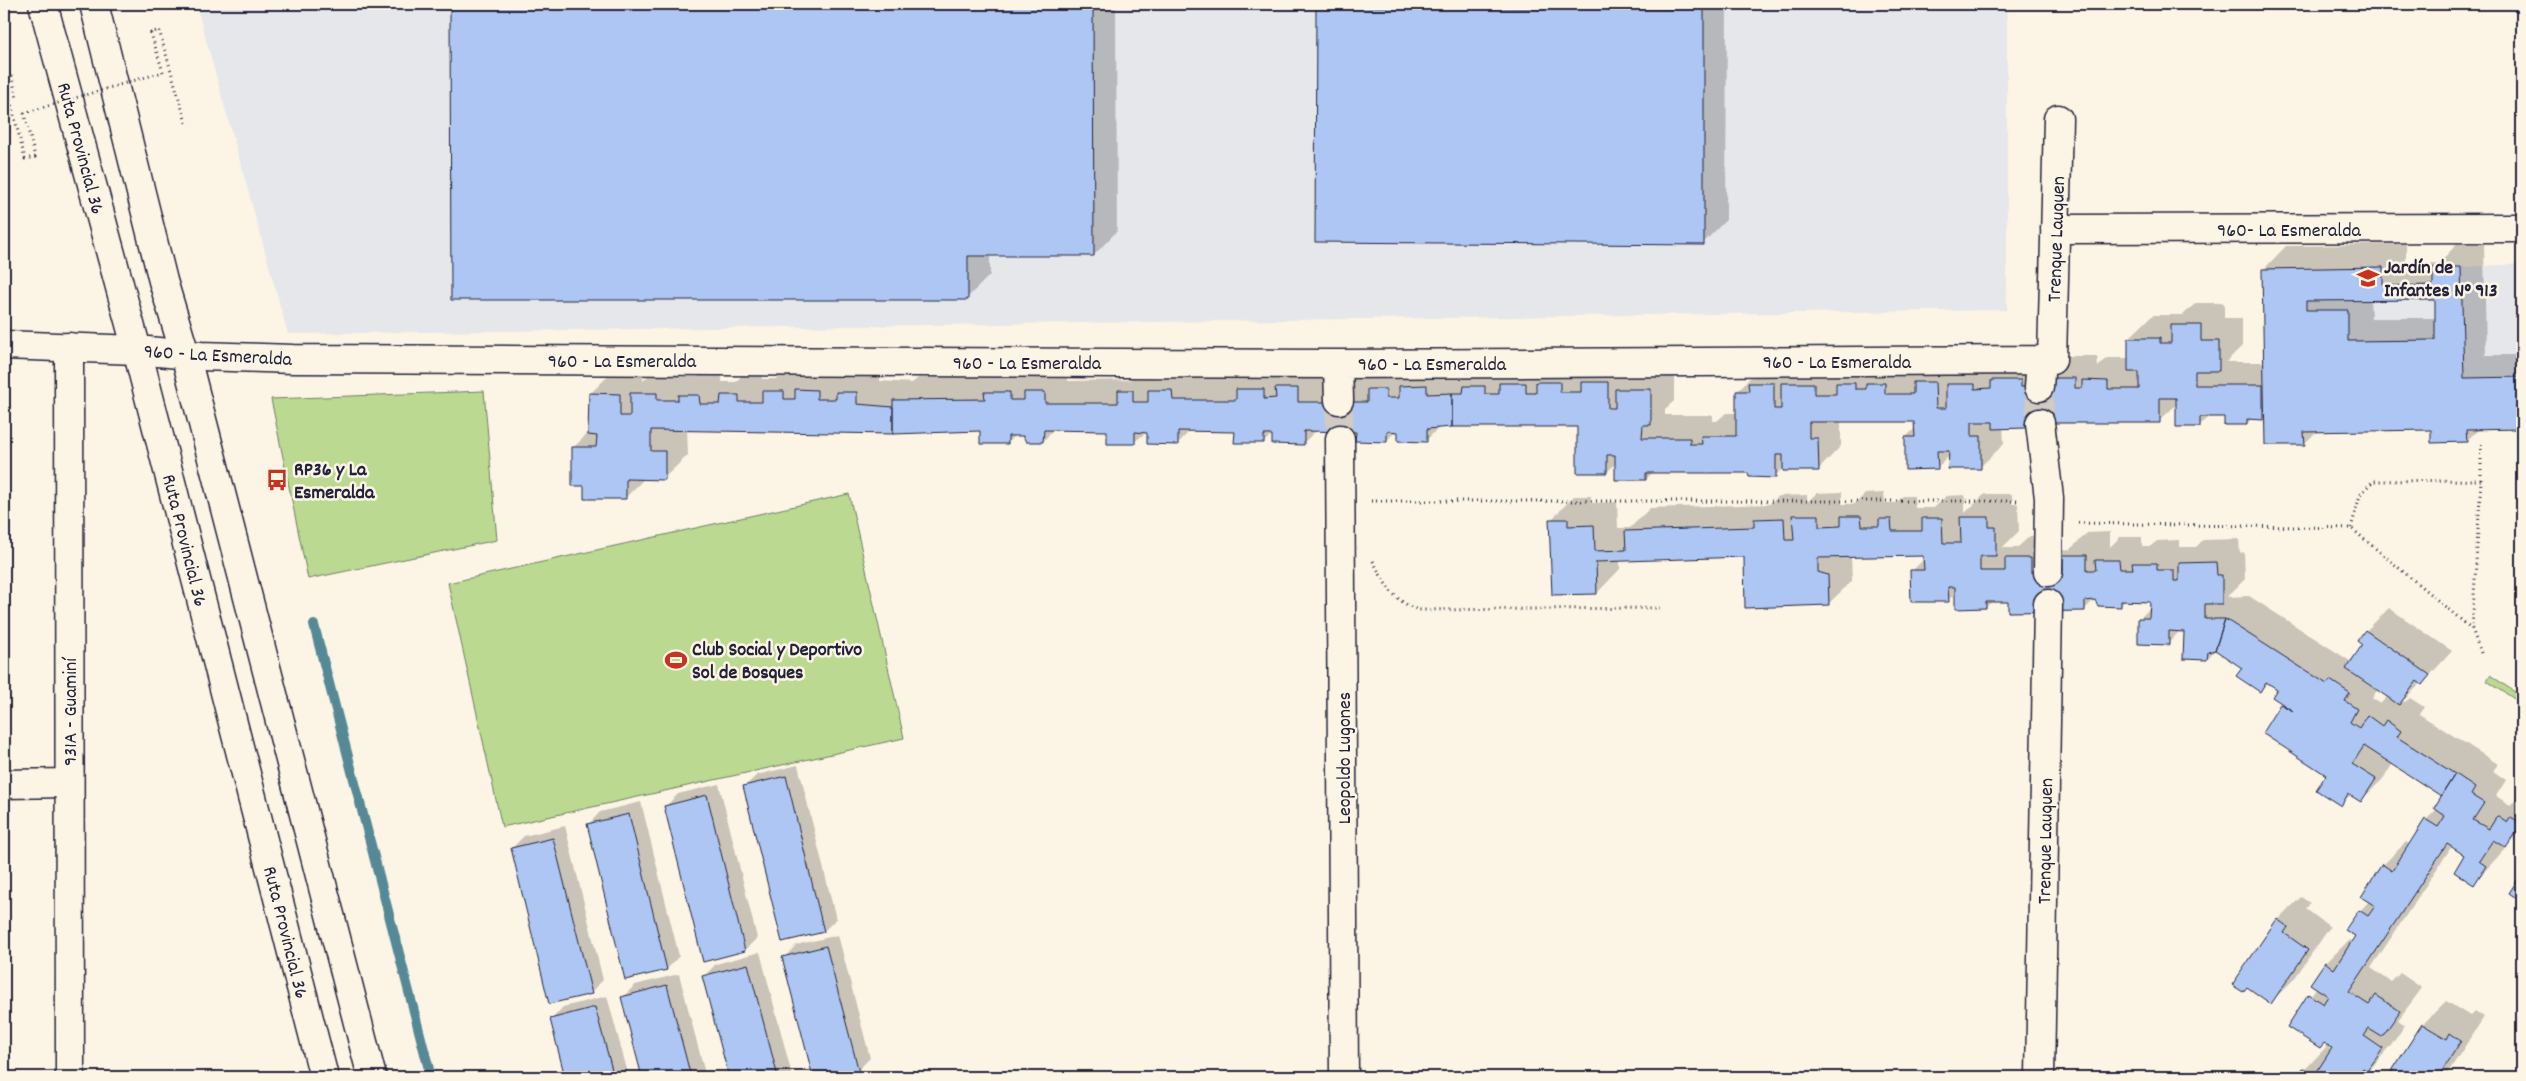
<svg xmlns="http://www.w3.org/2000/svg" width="2526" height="1081" font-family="Dekko,sans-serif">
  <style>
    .built { fill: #e5e7ea }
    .green { fill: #bcd991; stroke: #6f7e66 }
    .shadow { fill: #0003; fill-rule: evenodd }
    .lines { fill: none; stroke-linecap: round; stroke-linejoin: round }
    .stream { stroke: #578996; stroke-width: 10 }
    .building { fill: #aec6f4; stroke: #22223b; fill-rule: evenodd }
    .minor-tunnel { stroke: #d0cbc3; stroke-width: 28; stroke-dasharray: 28 14; stroke-linecap: butt }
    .minor-casing { stroke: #22223b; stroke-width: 31 }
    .tertiary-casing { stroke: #22223b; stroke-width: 31 }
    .primary-casing { stroke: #22223b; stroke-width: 31 }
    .path { stroke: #22223b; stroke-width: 3; stroke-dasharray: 1 4; stroke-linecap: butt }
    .minor { stroke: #fcf5e5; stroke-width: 28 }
    .tertiary { stroke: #fcf5e5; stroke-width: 28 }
    .primary { stroke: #fcf5e5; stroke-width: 28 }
    .path-bridge { stroke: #22223b; stroke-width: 3; stroke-dasharray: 1 4; stroke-linecap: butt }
    .labels { text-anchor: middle; stroke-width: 5; stroke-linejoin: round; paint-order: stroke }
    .street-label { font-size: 20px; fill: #22223b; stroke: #fcf5e5 }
    .poi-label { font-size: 20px; font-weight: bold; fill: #22223b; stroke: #fcf5e5; text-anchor: start }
  </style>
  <rect width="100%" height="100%" fill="#fcf5e5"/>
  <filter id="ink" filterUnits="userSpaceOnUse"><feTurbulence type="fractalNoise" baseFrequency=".02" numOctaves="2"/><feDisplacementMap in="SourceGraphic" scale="10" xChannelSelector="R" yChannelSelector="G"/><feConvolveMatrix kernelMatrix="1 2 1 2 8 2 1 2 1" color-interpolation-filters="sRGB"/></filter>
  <g filter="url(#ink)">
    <path class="built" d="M 196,4 L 2007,4 L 2007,310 L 288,334 Z
      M 2522,264 L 2522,377 L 2464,378 L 2461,267 Z
      M 2435,300 L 2435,340 L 2348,341 L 2306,310 L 2306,301 Z"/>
    <path class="green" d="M 484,391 L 497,540 L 308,579 L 271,399 Z
      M 849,494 L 904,738 L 502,827 L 448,583 Z
      M 2490,675 L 2522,697 L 2522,704 L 2487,681 Z"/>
    <path class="shadow" d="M 451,4 L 1116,4 L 1117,231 L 1094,255 L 990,254 L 990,275 L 967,298 L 452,299 Z
      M 1320,4 L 1727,4 L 1726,220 L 1703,243 L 1317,6 Z
      M 2406,244 L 2406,264 L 2439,263 L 2457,244 L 2484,244 L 2486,355 L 2522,355 L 2522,428 L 2479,429 L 2466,441 L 2432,428 L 2318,430 L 2304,444 L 2266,443 L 2264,418 L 2252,418 L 2247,424 L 2225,416 L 2209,416 L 2200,425 L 2177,404 L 2159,421 L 2031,421 L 2025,427 L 2003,427 L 2004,444 L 1980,467 L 1950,455 L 1937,468 L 1906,437 L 1916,427 L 1916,421 L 1841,421 L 1841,446 L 1818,470 L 1784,467 L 1775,476 L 1750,472 L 1653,472 L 1646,479 L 1617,462 L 1607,472 L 1578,426 L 1440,427 L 1426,440 L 1400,430 L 1397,430 L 1387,440 L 1357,431 L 1317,430 L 1303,443 L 1274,432 L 1264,442 L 1236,430 L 1191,430 L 1177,444 L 1148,431 L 1134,442 L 1108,429 L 1055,429 L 1043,441 L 1023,435 L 1015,435 L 1007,443 L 982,430 L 687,429 L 688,455 L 664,478 L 645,478 L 625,498 L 585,485 L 573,448 L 590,431 L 590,394 L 613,371 L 643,371 L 643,381 L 654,370 L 680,370 L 680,377 L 698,377 L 702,373 L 722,373 L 722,382 L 736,382 L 745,372 L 762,372 L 762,379 L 776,379 L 787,369 L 807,369 L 807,376 L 811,376 L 820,367 L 840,367 L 840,376 L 853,377 L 860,370 L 880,370 L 880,381 L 912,383 L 918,378 L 1002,376 L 1033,369 L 1033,378 L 1039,378 L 1048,369 L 1068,369 L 1068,381 L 1130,380 L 1142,368 L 1156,368 L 1156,379 L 1161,379 L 1172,368 L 1195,368 L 1196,378 L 1250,377 L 1320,365 L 1321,379 L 1379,379 L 1391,367 L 1674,366 L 1674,401 L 1665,409 L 1665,415 L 1713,415 L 1713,421 L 1717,421 L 1726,413 L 1737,413 L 1737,391 L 1760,368 L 2058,365 L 2067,356 L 2097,356 L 2098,367 L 2107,358 L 2129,358 L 2129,338 L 2153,315 L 2183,315 L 2196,303 L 2224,303 L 2224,318 L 2242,318 L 2242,346 L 2226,362 L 2264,362 L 2263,270 L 2286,246 ZM 2370,299 L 2436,299 L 2437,318 L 2371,318 Z
      M 1842,492 L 1842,504 L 1855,504 L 1865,494 L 1884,493 L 1885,503 L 1896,503 L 1903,496 L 1914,496 L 1915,508 L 1934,508 L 1946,496 L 1965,495 L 1965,513 L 1985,494 L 2012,494 L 2012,504 L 2018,504 L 2019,531 L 2002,548 L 2017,548 L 2030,536 L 2054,535 L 2054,550 L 2070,550 L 2087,533 L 2110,532 L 2110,547 L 2120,537 L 2142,537 L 2142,546 L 2151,546 L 2157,541 L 2180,540 L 2180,547 L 2196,547 L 2203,540 L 2239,539 L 2240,553 L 2244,552 L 2245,579 L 2227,597 L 2249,596 L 2350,661 L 2364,645 L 2366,631 L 2389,608 L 2452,651 L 2422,684 L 2421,683 L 2403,701 L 2405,702 L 2410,698 L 2424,707 L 2419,714 L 2498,764 L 2493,771 L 2506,780 L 2496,796 L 2510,805 L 2522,795 L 2522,830 L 2474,883 L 2466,855 L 2452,846 L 2371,968 L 2391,982 L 2400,973 L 2422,988 L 2398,1020 L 2405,1025 L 2390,1047 L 2363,1077 L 2298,1077 L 2327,1046 L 2332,1050 L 2334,1047 L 2289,1026 L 2317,987 L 2326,963 L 2349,940 L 2352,942 L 2357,935 L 2360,911 L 2369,901 L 2383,865 L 2406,842 L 2410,845 L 2426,820 L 2437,809 L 2443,796 L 2393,763 L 2384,778 L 2360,801 L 2351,794 L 2341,804 L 2328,774 L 2281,705 L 2283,703 L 2279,688 L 2269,682 L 2260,690 L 2244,668 L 2216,649 L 2207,659 L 2185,630 L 2181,630 L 2168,643 L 2140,618 L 2151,607 L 2151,601 L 2126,600 L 2120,606 L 2096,598 L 2084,610 L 2009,601 L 1992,601 L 1986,607 L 1956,593 L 1948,600 L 1912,571 L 1925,558 L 1925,555 L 1851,556 L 1852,581 L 1828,604 L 1745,556 L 1620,560 L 1620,569 L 1597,593 L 1551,520 L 1574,496 L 1591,496 L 1591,503 L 1617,502 L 1618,528 L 1630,528 L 1650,508 L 1770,504 L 1779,496 L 1807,495 L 1807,502 L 1817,493 ZM 2378,689 L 2388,696 L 2380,704 L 2372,698 Z
      M 798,765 L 836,919 L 824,931 L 744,787 L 757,775 Z
      M 719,784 L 757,938 L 745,950 L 666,806 L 678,794 Z
      M 641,802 L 679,956 L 667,969 L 626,978 L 588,825 L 600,812 Z
      M 565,826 L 603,980 L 591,992 L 512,848 L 524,836 Z
      M 2301,897 L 2310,903 L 2306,909 L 2330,927 L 2294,979 L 2271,1002 L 2278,920 Z
      M 838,935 L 870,1058 L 858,1070 L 831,1077 L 814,1077 L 784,958 L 796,945 Z
      M 760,952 L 792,1075 L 789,1077 L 730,1077 L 704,976 L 716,964 Z
      M 679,974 L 706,1077 L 644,1077 L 623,997 L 635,985 Z
      M 607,996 L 629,1077 L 566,1077 L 551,1020 L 563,1007 Z
      M 2446,1001 L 2470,1016 L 2475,1011 L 2484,1017 L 2445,1077 L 2390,1077 L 2423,1024 Z"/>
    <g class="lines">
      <path class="stream" d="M 314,625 L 431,1077"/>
    </g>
    <path class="building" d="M 450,4 L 1093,4 L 1094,256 L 968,256 L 968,300 L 451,300 Z
      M 1316,6 L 1704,9 L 1704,245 L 1315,242 Z
      M 2383,267 L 2383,286 L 2433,285 L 2433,267 L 2461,267 L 2464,378 L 2522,377 L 2522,429 L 2466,430 L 2467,442 L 2431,443 L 2431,430 L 2304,432 L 2305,445 L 2265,445 L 2262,269 ZM 2435,300 L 2435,340 L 2348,341 L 2348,310 L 2306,310 L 2306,301 Z
      M 2171,325 L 2201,325 L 2201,341 L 2219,341 L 2219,371 L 2195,371 L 2195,385 L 2263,385 L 2263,420 L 2247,419 L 2247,425 L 2224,425 L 2224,417 L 2200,417 L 2200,427 L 2176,427 L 2176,398 L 2160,398 L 2160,423 L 2025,423 L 2025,428 L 1993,429 L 1993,422 L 1972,422 L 1972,436 L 1981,436 L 1981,469 L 1948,469 L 1949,451 L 1937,451 L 1938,469 L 1905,470 L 1905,437 L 1915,437 L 1914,422 L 1809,422 L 1809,438 L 1818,438 L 1819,471 L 1783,471 L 1783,455 L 1776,455 L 1776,478 L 1749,477 L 1748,473 L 1646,473 L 1646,480 L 1615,480 L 1615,455 L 1607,455 L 1607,473 L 1577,473 L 1577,427 L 1452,427 L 1452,393 L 1463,393 L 1464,386 L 1485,386 L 1485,394 L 1499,394 L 1499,383 L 1526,383 L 1526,393 L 1536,393 L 1536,382 L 1560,382 L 1560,392 L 1581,392 L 1581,382 L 1608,382 L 1608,408 L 1615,408 L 1615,389 L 1651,389 L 1651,425 L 1643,425 L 1642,438 L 1690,438 L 1690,444 L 1702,444 L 1701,436 L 1736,436 L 1736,391 L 1749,391 L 1748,383 L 1774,383 L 1774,409 L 1781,409 L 1781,383 L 1814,383 L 1814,394 L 1836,394 L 1836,383 L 1855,383 L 1855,389 L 1866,389 L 1866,383 L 1885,383 L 1885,394 L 1913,394 L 1913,382 L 1935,382 L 1936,408 L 1946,408 L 1946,384 L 1975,384 L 1975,389 L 1991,388 L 1991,380 L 2021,380 L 2021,387 L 2043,387 L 2043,378 L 2075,378 L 2075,388 L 2082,388 L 2082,380 L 2108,381 L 2108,389 L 2139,389 L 2139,372 L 2128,372 L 2128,338 L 2160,338 L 2160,343 L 2171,343 Z
      M 1427,385 L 1427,394 L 1452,393 L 1452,427 L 1427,429 L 1427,442 L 1398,441 L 1398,432 L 1387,431 L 1387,442 L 1355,441 L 1356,432 L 1304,431 L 1304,445 L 1272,444 L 1272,435 L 1264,435 L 1264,443 L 1234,443 L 1235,432 L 1178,431 L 1178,445 L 1147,444 L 1147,433 L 1135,432 L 1135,444 L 1107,444 L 1107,431 L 1044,430 L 1043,442 L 1026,442 L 1023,436 L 1008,436 L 1008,444 L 980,444 L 980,431 L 893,434 L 893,400 L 985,399 L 984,392 L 1010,392 L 1010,400 L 1024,400 L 1024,392 L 1045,392 L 1045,403 L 1118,403 L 1118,390 L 1133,390 L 1133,402 L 1148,402 L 1148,390 L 1172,390 L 1173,400 L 1236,400 L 1236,389 L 1264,389 L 1264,399 L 1276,398 L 1275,388 L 1298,388 L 1298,402 L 1367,402 L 1367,389 L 1386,389 L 1386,398 L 1399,398 L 1399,386 Z
      M 795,389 L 817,390 L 817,399 L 836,399 L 836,392 L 857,392 L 857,404 L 893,407 L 893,434 L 651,430 L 651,451 L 665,451 L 665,480 L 626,479 L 626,499 L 584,499 L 584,486 L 572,486 L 572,447 L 596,447 L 597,436 L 588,435 L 589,393 L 620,394 L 620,416 L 630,416 L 630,393 L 657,393 L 657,400 L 678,400 L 678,395 L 699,395 L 700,404 L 720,404 L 721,395 L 739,395 L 739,402 L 762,402 L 762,391 L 784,391 L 784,399 L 795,399 Z
      M 1792,515 L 1819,515 L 1819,527 L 1841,526 L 1841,516 L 1861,516 L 1862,526 L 1879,526 L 1879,519 L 1891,519 L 1892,531 L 1922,531 L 1922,518 L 1942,518 L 1943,543 L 1961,543 L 1960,517 L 1989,517 L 1989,527 L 1996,527 L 1996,556 L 1980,556 L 1980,571 L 2005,571 L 2005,558 L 2031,558 L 2031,572 L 2063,572 L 2063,555 L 2087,555 L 2087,570 L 2096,570 L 2095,560 L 2119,560 L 2120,569 L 2133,569 L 2132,563 L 2157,563 L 2157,570 L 2174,570 L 2174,581 L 2179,581 L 2179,563 L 2216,562 L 2217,575 L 2222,575 L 2222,604 L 2205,604 L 2205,619 L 2225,619 L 2215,650 L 2208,652 L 2207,660 L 2183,659 L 2184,632 L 2169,631 L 2169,645 L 2138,644 L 2138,618 L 2149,618 L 2150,602 L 2121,601 L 2121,607 L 2098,606 L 2095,600 L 2085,601 L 2085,611 L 2008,612 L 2008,602 L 1986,602 L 1986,608 L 1955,609 L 1955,587 L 1948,587 L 1949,602 L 1911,602 L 1910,570 L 1924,570 L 1923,556 L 1818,558 L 1818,572 L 1828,575 L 1829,605 L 1745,608 L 1744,557 L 1596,562 L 1597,594 L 1552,595 L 1549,519 L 1568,519 L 1568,526 L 1594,525 L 1595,551 L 1626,550 L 1625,531 L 1754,527 L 1754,519 L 1784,518 L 1785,540 L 1794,540 Z
      M 2225,619 L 2327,684 L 2330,680 L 2350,693 L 2345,701 L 2357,709 L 2350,722 L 2359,728 L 2367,715 L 2382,726 L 2386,720 L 2401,731 L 2397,737 L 2455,774 L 2441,796 L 2364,746 L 2352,764 L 2376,779 L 2361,802 L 2348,794 L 2341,806 L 2316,790 L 2326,775 L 2262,733 L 2280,704 L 2293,711 L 2272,697 L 2277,689 L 2266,682 L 2260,692 L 2236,676 L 2242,668 L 2215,650 Z
      M 2365,630 L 2430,675 L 2422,685 L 2417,681 L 2399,705 L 2346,669 L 2362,645 L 2357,641 Z
      M 2455,774 L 2475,788 L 2471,795 L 2484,803 L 2473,820 L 2489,829 L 2497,816 L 2507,823 L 2511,817 L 2522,824 L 2506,848 L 2493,840 L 2479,861 L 2486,866 L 2474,885 L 2454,872 L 2464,855 L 2447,844 L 2349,992 L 2369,1005 L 2376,995 L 2400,1011 L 2382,1037 L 2369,1029 L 2364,1036 L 2383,1049 L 2367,1071 L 2363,1068 L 2356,1077 L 2297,1077 L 2303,1068 L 2314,1076 L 2332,1048 L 2324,1043 L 2320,1048 L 2287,1027 L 2308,994 L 2323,1004 L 2328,996 L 2310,984 L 2325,962 L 2334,969 L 2355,936 L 2345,930 L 2359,910 L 2368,916 L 2375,906 L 2361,897 L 2382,864 L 2392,871 L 2425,819 L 2438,827 L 2445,816 L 2434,808 Z
      M 786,776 L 824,932 L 782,942 L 743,786 Z
      M 707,795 L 745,951 L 703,962 L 664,806 Z
      M 629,814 L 667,970 L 625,980 L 587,824 Z
      M 553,838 L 592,994 L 549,1004 L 511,848 Z
      M 2522,873 L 2522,902 L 2509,893 Z
      M 2277,919 L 2288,927 L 2284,933 L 2308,950 L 2271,1004 L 2247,987 L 2243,992 L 2232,985 Z
      M 826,946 L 859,1072 L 836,1077 L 813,1077 L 782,957 Z
      M 748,964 L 778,1077 L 729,1077 L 702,976 Z
      M 667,985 L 691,1077 L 642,1077 L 621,997 Z
      M 595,1007 L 614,1077 L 565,1077 L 550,1019 Z
      M 2422,1024 L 2447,1039 L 2450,1033 L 2461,1041 L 2438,1077 L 2388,1077 Z"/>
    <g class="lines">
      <path class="minor-tunnel" d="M 2039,387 L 2040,423
        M 1339,400 L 1340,439"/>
      <g class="minor-casing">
        <path id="minor" d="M 2055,229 L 2522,228
          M 69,347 L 70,1077
          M 137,350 L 201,356 L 293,359 L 1338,364 L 2052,360 L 2058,119
          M 1338,364 L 1339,400
          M 2039,387 L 2041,360
          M 2040,423 L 2049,498 L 2048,572
          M 1340,439 L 1344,1077
          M 4,784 L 69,783
          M 2040,1077 L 2048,604"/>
      </g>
      <g class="tertiary-casing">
        <path id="tertiary" d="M 4,345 L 137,350"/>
      </g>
      <g class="primary-casing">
        <path id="primary" d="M 43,4 L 137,350 L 324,1077
          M 94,4 L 163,281 L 185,354 L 372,1077"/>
      </g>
      <path class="path" d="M 4,64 L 6,74
        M 163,72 L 151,33 L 159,30 L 187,126
        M 4,74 L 11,73 L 17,99
        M 4,76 L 25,159 L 35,157 L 24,113
        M 1371,501 L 2019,501
        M 2078,523 L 2351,528 L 2472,629
        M 2351,528 L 2360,495 L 2373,481 L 2481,480
        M 1373,561 C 1386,585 1391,599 1418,610 L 1660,608
        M 2481,653 L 2472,629 L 2481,480 L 2481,440"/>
      <use href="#minor" class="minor"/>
      <use href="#tertiary" class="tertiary"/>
      <use href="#primary" class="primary"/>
      <path class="path-bridge" d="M 24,113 L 163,72"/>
    </g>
  </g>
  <defs>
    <g id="school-bare" transform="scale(1.725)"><path d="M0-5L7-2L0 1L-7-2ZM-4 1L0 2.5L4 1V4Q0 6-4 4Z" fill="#c8321e" stroke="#fcf5e5" stroke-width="2.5" paint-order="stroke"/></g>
    <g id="bus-bare" transform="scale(1.725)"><path d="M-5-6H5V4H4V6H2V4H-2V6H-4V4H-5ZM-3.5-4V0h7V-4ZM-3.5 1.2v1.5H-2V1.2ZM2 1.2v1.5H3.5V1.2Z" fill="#c8321e" stroke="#fcf5e5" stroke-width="2.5" paint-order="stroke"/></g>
    <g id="stadium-bare" transform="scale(1.725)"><path d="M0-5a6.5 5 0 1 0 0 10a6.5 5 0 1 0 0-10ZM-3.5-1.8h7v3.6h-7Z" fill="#c8321e" stroke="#fcf5e5" stroke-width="2.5" paint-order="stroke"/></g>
  </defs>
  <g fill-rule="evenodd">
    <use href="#school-bare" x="2368" y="278"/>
    <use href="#bus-bare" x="277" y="480"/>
    <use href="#stadium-bare" x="676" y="660"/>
  </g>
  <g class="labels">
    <g class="street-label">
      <text transform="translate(82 148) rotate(75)" y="7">Ruta Provincial 36</text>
      <text x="2289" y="236">960- La Esmeralda</text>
      <text transform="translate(2055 239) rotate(-88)" y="7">Trenque Lauquen</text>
      <text transform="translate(218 354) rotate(3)" y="7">960 - La Esmeralda</text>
      <text x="622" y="367">960 - La Esmeralda</text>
      <text x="1837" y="368">960 - La Esmeralda</text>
      <text x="1027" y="369">960 - La Esmeralda</text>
      <text x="1432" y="370">960 - La Esmeralda</text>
      <text transform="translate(186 540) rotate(76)" y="7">Ruta Provincial 36</text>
      <text transform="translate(69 712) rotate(-90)" y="7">931A - Guaminí</text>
      <text transform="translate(1343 758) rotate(-90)" y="7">Leopoldo Lugones</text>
      <text transform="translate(2044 841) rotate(-89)" y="7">Trenque Lauquen</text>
      <text transform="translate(287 932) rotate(76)" y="7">Ruta Provincial 36</text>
    </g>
    <g class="poi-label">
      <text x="2384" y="273">Jardín de<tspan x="2384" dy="23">Infantes N° 913</tspan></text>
      <text x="294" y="475">RP36 y La<tspan x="294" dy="23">Esmeralda</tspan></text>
      <text x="692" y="655">Club Social y Deportivo<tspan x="692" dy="23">Sol de Bosques</tspan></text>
    </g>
  </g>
  <rect width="2526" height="1081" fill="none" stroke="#fcf5e5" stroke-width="20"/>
  <rect x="10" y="10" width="2506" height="1061" fill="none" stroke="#22223b" stroke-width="2" filter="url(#ink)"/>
</svg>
